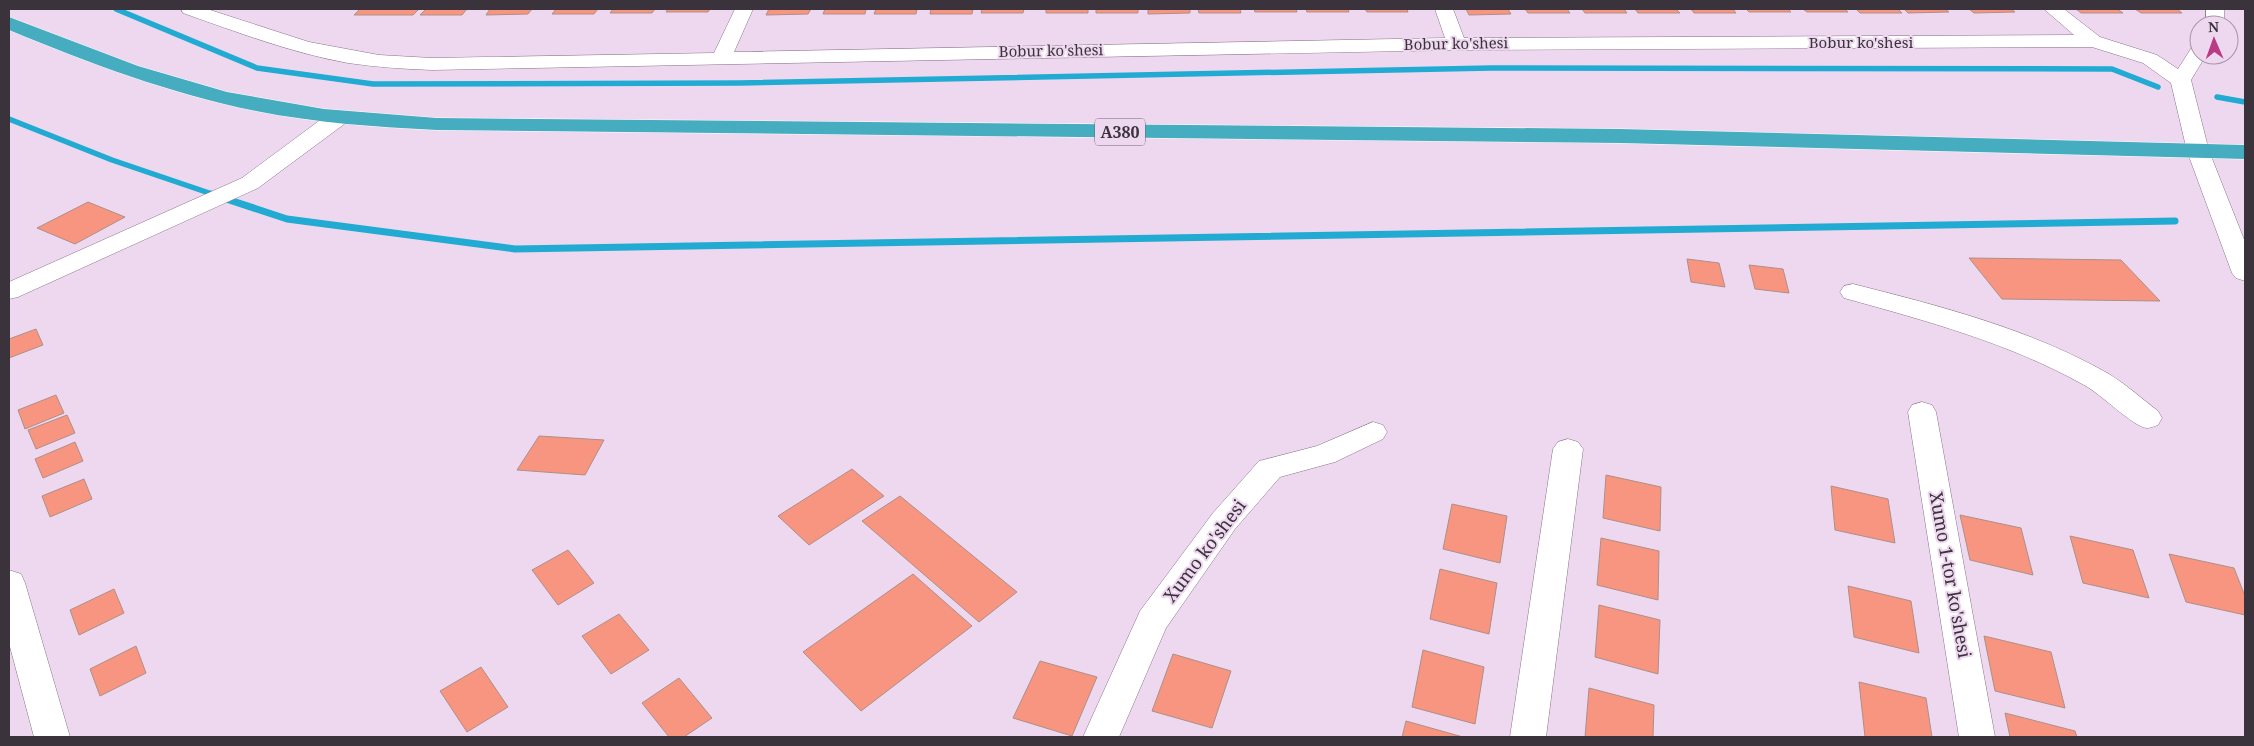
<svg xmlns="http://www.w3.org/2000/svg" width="2254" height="746" font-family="'Noto Serif',serif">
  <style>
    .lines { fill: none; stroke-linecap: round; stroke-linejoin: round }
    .stream-far1 { stroke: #21aad2; stroke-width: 5.5 }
    .stream { stroke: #21aad2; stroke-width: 7 }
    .building { fill: #f79581; stroke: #ad8f88 }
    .minor-casing { stroke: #887489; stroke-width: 1 }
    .highway-casing { stroke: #fff; stroke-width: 1 }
    .minor { fill: #fff; fill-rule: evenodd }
    .highway { fill: #46acc0; fill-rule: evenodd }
    .labels { text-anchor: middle; stroke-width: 4; stroke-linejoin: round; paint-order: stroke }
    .far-street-label { font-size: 15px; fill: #3b333c; stroke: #eed8ef }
    .shield { fill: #eed8ef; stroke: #716472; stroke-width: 1 }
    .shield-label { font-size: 16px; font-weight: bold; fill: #3b333c }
    .street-label { font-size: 18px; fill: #3b333c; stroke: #eed8ef }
  </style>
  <rect width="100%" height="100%" fill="#eed8ef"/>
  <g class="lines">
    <path class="stream-far1" d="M 116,9 L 257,68 L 373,84 L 740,83 L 1491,68 L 2112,69 L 2158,87
      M 2217,97 L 2245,102
      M 9,119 L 112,160 L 215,195"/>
    <path class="stream" d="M 211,194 L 287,219 L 515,249 L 2175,221"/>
  </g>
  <path class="building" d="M 360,9 L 419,9 L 413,15 L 354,15 Z
    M 426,9 L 467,9 L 462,15 L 420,15 Z
    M 490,9 L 532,9 L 528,14 L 486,15 Z
    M 556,9 L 598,9 L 594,14 L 552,14 Z
    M 613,9 L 655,9 L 652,13 L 610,13 Z
    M 668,9 L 710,9 L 708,12 L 666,12 Z
    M 769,9 L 811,9 L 808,14 L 766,15 Z
    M 825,9 L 866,9 L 865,14 L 823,14 Z
    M 876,9 L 917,9 L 916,14 L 874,14 Z
    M 931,9 L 973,9 L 972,14 L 930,14 Z
    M 982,9 L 1024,9 L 1023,13 L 981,13 Z
    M 1046,9 L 1088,9 L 1088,13 L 1046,13 Z
    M 1096,9 L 1138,9 L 1138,13 L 1096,13 Z
    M 1148,9 L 1190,9 L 1190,13 L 1148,14 Z
    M 1198,9 L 1240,9 L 1241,13 L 1199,13 Z
    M 1254,9 L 1296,9 L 1297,12 L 1255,12 Z
    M 1306,9 L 1348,9 L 1349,12 L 1307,12 Z
    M 1365,9 L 1407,9 L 1408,12 L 1367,12 Z
    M 1466,9 L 1508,9 L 1511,14 L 1469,15 Z
    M 1525,9 L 1567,9 L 1570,13 L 1528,13 Z
    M 1582,9 L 1624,9 L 1627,13 L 1585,13 Z
    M 1635,9 L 1676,9 L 1680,13 L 1638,13 Z
    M 1691,9 L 1733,9 L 1736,13 L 1694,13 Z
    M 1746,9 L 1788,9 L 1791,12 L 1749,12 Z
    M 1803,9 L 1845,9 L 1848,12 L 1807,12 Z
    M 1856,9 L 1898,9 L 1902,13 L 1860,13 Z
    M 1904,9 L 1945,9 L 1949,12 L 1908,13 Z
    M 1969,9 L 2011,9 L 2015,12 L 1974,13 Z
    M 2076,9 L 2117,9 L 2123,13 L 2081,13 Z
    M 2135,9 L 2177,9 L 2182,13 L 2141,13 Z
    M 88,202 L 125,217 L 75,244 L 37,228 Z
    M 1969,258 L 2121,260 L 2160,301 L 2002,299 Z
    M 1687,259 L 1719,263 L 1725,287 L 1691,282 Z
    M 1749,265 L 1783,269 L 1789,293 L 1755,289 Z
    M 36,329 L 43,345 L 9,358 L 9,339 Z
    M 56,395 L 64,413 L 25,429 L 18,410 Z
    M 67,415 L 75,433 L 36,449 L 28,430 Z
    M 539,436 L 604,440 L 585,475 L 517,470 Z
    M 75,442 L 83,461 L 43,478 L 35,459 Z
    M 852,469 L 884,496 L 809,545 L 778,516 Z
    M 1606,475 L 1661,487 L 1660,531 L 1603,518 Z
    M 84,479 L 92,499 L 50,517 L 42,496 Z
    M 1831,486 L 1888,499 L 1895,543 L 1835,530 Z
    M 900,496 L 1017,592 L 979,622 L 862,521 Z
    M 1452,504 L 1507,516 L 1500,563 L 1443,549 Z
    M 1960,515 L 2021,528 L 2033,575 L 1970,560 Z
    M 2070,536 L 2133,550 L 2149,598 L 2083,583 Z
    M 1601,538 L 1659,551 L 1658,600 L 1597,585 Z
    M 568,550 L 594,583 L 558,605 L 532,570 Z
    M 2169,554 L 2234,568 L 2245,596 L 2245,615 L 2186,602 Z
    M 1440,569 L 1497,583 L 1489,634 L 1430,619 Z
    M 913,574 L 972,626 L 861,711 L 803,652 Z
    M 1848,586 L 1911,601 L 1919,653 L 1854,637 Z
    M 114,589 L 124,613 L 79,635 L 70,610 Z
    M 1599,605 L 1660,620 L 1658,674 L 1595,657 Z
    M 619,614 L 649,650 L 611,674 L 582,636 Z
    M 1984,636 L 2051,652 L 2065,708 L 1995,691 Z
    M 136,646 L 146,673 L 100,696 L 90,669 Z
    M 1423,650 L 1484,667 L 1475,724 L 1412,707 Z
    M 1173,654 L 1231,671 L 1212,728 L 1152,711 Z
    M 1040,661 L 1097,677 L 1072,736 L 1013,718 Z
    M 481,667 L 508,707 L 467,732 L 440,691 Z
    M 679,678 L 712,718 L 684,737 L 669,737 L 642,703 Z
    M 1859,682 L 1926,698 L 1932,737 L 1865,737 Z
    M 1589,688 L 1654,705 L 1653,737 L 1585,737 Z
    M 2005,713 L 2075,731 L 2077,737 L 2010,737 Z
    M 1406,721 L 1463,737 L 1402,737 Z"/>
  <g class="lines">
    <g class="minor-casing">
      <path id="minor" d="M 181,9 L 207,9 L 309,42 L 379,55 L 432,58 L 714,53 L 735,9 L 753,9 L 734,52 L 1445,38 L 1435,9 L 1453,9 L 1464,38 L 2074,35 L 2044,9 L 2064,9 L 2100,37 L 2157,55 L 2178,69 L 2192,47 L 2199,45 L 2199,55 L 2206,55 L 2191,80 L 2209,151 L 2245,242 L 2245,281 L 2236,278 L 2232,273 L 2187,151 L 2171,83 L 2143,63 L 2092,47 L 1457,50 L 432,70 C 404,69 376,67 348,63 C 292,53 237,32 183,13 Z
        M 2206,9 L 2224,9 L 2224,25 L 2206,25 Z
        M 339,111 L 347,112 L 350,117 L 347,122 L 258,188 L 18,297 L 9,299 L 9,282 L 242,178 L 331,112 Z
        M 1853,284 C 1940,306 2030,329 2109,374 C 2127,385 2142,399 2158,411 L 2162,418 L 2158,425 C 2155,426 2150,428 2147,428 C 2133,427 2100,393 2084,385 C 2009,343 1927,321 1844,298 L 1840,292 L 1844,286 Z
        M 1922,402 L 1932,405 L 1936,412 L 1995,737 L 1959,737 L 1908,412 L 1912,405 Z
        M 1373,422 L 1383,425 L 1387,432 L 1383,439 L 1335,462 L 1280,477 L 1235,529 L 1166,628 L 1119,737 L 1083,737 L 1140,611 L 1213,513 L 1259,461 L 1317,446 Z
        M 1568,439 L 1578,442 L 1583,449 L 1546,737 L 1510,737 L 1553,449 L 1558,442 Z
        M 9,570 L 21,574 L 25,583 L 70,737 L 34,737 L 9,643 Z"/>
    </g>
    <g class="highway-casing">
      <path id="highway" d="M 9,17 L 138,66 L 227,92 L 324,109 L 437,118 L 1620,129 L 2245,145 L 2245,159 L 1620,143 L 437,130 C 377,127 316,123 256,111 C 171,94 89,63 9,30 Z"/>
    </g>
    <use href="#minor" class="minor"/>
    <use href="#highway" class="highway"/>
  </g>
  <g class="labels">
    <g class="far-street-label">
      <text x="1861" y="48">Bobur ko'shesi</text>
      <text transform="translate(1456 44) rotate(-1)" y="5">Bobur ko'shesi</text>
      <text transform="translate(1051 51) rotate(-1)" y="5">Bobur ko'shesi</text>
    </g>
    <rect class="shield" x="1095" y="118.5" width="50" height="27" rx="4"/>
    <g class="shield-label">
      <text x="1120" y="138">A380</text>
    </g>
    <g class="street-label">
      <text transform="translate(1205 551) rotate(-53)" y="6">Xumo ko'shesi</text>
      <text transform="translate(1950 575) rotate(80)" y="6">Xumo 1-tor ko'shesi</text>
    </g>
  </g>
  <rect width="2254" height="746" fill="none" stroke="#3b333c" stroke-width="20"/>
  <g transform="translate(2214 40) rotate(358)"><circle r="24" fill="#eed8ef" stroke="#a696a7"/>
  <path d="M0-4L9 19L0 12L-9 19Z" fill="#ba3a84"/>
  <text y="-8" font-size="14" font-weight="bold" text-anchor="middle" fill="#3b333c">N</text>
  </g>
</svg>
